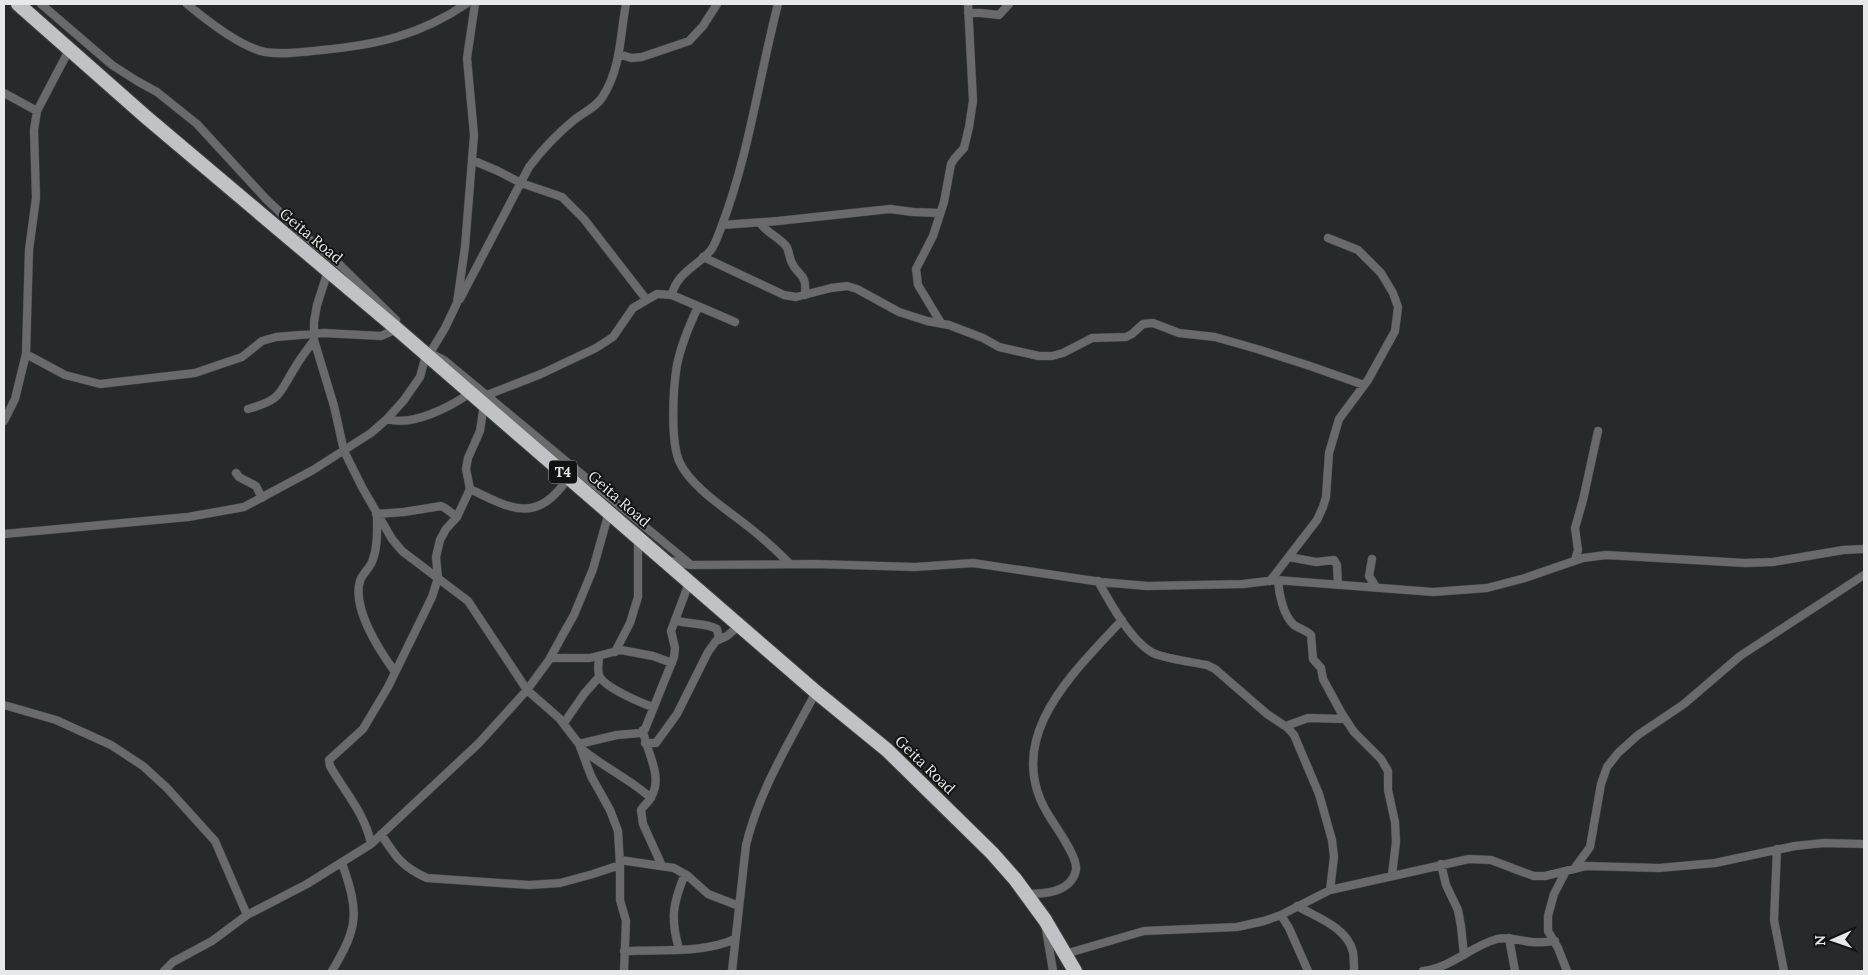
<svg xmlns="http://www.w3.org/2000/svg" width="1868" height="975" font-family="Lora,serif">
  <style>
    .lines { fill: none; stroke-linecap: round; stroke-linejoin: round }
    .street-casing { stroke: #424546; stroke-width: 9 }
    .highway-casing { stroke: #424546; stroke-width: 16 }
    .street { stroke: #696a6b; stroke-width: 8 }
    .highway { stroke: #c0c3c5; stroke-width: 14 }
    .labels { text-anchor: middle; stroke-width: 4; stroke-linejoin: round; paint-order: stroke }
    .shield { fill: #111313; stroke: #a6a9a9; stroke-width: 1 }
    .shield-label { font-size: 14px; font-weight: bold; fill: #e6e9e9 }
    .street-label { font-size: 15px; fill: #e6e9e9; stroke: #111313 }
  </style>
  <rect width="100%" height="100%" fill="#272a2b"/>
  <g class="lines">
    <g class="street-casing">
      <path id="street" d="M 41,4 L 112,65 L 137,81 L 157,92 L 197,124 L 266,199 L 302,233 L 338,263 L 396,320
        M 187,4 C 205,19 241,47 265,52 C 283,55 304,52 322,50 C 377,45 420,35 466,4
        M 968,13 L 981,13 L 999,15 L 1009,4
        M 619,54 L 631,58 L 642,57 L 689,41 L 703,26 L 717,4
        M 4,93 L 37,111
        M 472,160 L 498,171 L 521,183 L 562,197 L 584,219 L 646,299
        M 760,223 C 767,233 780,238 786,246 C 789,250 789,256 791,261 C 798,278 807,271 805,295
        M 722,225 L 778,221 L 890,209 L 913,212 L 940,213
        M 703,257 L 784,295 L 796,297 L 831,288 L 847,286 L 857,289 L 899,312 L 927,321 L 949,325 L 983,338 L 999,347 L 1039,356 L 1052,356 L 1063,353 L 1092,338 L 1126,337 L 1132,334 L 1143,324 L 1153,323 L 1179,333 L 1215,337 L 1257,349 L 1307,365 L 1364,385
        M 328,271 L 317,305 L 314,322 L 314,340 L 334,406 L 344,451 L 363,489 L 392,539 L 402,551 L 468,601 L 527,690 L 559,718 L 579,744 L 591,776 L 610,810 L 618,831 L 620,865 L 620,900 L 626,921 L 624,971
        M 672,295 C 676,273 698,266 711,250 C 716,243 719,233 722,225 C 749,154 759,77 778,4
        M 460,299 L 529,167 C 542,150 557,134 574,120 C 584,112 597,107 603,96 C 621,68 620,35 626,4
        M 698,307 C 689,326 681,345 677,365 C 673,388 670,443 680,463 C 692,488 729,511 750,528 C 764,539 777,551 790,564
        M 941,323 L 918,285 L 916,269 L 933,236 L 944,202 L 951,164 L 955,158 L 964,148 L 969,127 L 973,101 L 968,4
        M 430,353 L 445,328 L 457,303 L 465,247 L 474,135 L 467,58 L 475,4
        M 26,354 L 65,375 L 100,384 L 195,373 L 242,357 L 262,341 L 276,337 L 324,333 L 381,336 L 397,329
        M 434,355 L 444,360 L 690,564
        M 487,395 L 541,374 L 596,348 L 613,337 L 633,308 L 657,294 L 672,295 L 735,322
        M 484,404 L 480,431 L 468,458 L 466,469 L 470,489 C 513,510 537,524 569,477
        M 248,409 C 283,399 278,394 296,366 C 301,357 308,349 314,340
        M 387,419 C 412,427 450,407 470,393
        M 4,421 L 15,399 L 26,354 L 29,250 L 36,198 L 34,130 L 37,111 L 69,50
        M 236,473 L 239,477 L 256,486 L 262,498
        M 376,514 L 404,512 L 441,506 L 445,508 L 457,517
        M 377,516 C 377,531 378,547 372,562 C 369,569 362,574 360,581 C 352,608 379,650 395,672
        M 4,534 L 188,517 L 244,507 L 313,470 L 371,433 L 387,419 L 404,400 L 420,377 L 426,355
        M 1289,557 L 1316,562 L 1334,560 L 1337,565 L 1338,585
        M 1372,559 L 1369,576 L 1376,587
        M 666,560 L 691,565 L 815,564 L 915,567 L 973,563 L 1101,582 L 1147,586 L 1243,584 L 1276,580 L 1433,592 L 1487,588 L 1525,578 L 1583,558 L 1606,555 L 1745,563 L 1773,562 L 1843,550 L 1864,549
        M 1575,560 L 1578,550 L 1575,528 L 1583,500 L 1598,431
        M 1098,581 C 1110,603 1131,641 1153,653 C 1166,659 1192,662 1207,665 L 1215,669 L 1267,714 L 1288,728 L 1294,735 L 1319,794 L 1332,840 L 1334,857 L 1330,890
        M 1270,581 L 1317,520 L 1323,507 L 1326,497 L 1329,453 L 1339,419 L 1368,380 L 1395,331 L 1398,307 L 1393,293 L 1381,273 L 1358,250 L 1328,238
        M 1278,581 C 1279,594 1283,615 1294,625 C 1300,629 1306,630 1311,635 L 1313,659 L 1321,668 L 1323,679 L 1342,714 L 1354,732 L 1381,759 L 1388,771 L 1388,790 L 1395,822 L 1396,842 L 1392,875
        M 675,620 C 688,625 704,622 717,629 L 719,639
        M 615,652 L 630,623 L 638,597 L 638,537
        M 599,656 C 599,662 597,669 599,675 C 603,687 641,703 653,707
        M 550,658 L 590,658 L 621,650 L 653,656 L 672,663
        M 4,705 L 56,720 L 111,745 L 143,766 L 167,788 L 215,841 L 247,915
        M 564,723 L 584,694 L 599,677
        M 1286,726 L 1308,718 L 1345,719
        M 643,730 C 646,752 664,776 651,797 C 649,802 644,805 641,810 L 643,824 L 662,866
        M 645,743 L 656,743 L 677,714 L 708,652 L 716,641 L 727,636 L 740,625
        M 579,744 L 617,735 L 640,733 L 645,729 L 674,657 L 675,648 L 671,631 L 689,583
        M 583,750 C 605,768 630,779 651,798
        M 381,834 C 395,856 402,867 427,878 L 529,885 L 560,883 L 593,874 L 620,865
        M 371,844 C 366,815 344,791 330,766 L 329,760 L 363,729 L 388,687 L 432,597 L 438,578 L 436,557 L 440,540 L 446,529 L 457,517 L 470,489
        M 1777,849 L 1774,920 L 1784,971
        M 620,860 L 674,868 L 688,876 L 708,894 L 739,906
        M 1441,864 L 1446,885 L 1458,910 L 1461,926 L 1464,955
        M 1574,869 L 1590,847 L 1601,784 L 1607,767 L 1618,753 L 1638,735 L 1684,704 L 1740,656 L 1864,575
        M 1566,871 L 1554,894 L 1548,916 L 1548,931 L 1558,948 L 1567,971
        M 1025,894 C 1044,894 1071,893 1076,870 C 1078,858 1058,830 1051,819 C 999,741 1071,675 1122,620
        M 1297,906 C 1316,917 1347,927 1353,952 C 1354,958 1354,965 1354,971
        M 1281,915 L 1289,928 L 1308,971
        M 1046,929 L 1053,971
        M 1509,938 L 1515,971
        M 679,949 C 670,918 673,903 685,874
        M 624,951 C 660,949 702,954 735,939
        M 1065,954 L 1144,931 L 1237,927 L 1264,921 L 1281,915 L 1330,890 L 1469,859 L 1491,860 L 1520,871 L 1534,876 L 1545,876 L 1586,866 L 1659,868 L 1715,863 L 1795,846 L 1824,843 L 1864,844
        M 164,971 L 173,962 L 212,941 L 247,915 L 307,884 L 371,844 L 479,743 L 527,690 L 549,660 L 561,638 L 574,615 L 593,569 L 609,512
        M 332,971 C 359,926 359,912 342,863
        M 732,971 L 746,845 C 759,791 790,741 816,692
        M 1423,971 C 1451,968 1471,946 1497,939 C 1509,936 1520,941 1532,942 C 1539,943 1547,942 1555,941"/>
    </g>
    <g class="highway-casing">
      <path id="highway" d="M 18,4 L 146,117 L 397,329 L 816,692 L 887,750 L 992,853 L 1015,879 L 1045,920 L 1075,971"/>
    </g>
    <use href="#street" class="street"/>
    <use href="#highway" class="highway"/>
  </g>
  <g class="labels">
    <rect class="shield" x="549" y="460.5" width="28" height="23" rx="4"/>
    <g class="shield-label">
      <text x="563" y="477">T4</text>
    </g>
    <g class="street-label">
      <text transform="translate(311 236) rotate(40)" y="5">Geita Road</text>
      <text transform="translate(619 499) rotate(41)" y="5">Geita Road</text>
      <text transform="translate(925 765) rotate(44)" y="5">Geita Road</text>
    </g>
  </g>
  <rect width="1868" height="975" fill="none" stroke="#e6e9e9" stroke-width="10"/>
  <g transform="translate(1833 940) rotate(268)" stroke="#111313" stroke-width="4" paint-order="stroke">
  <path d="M0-4L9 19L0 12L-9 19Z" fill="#e6e9e9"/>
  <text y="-8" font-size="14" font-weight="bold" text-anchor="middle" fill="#e6e9e9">N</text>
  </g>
</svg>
